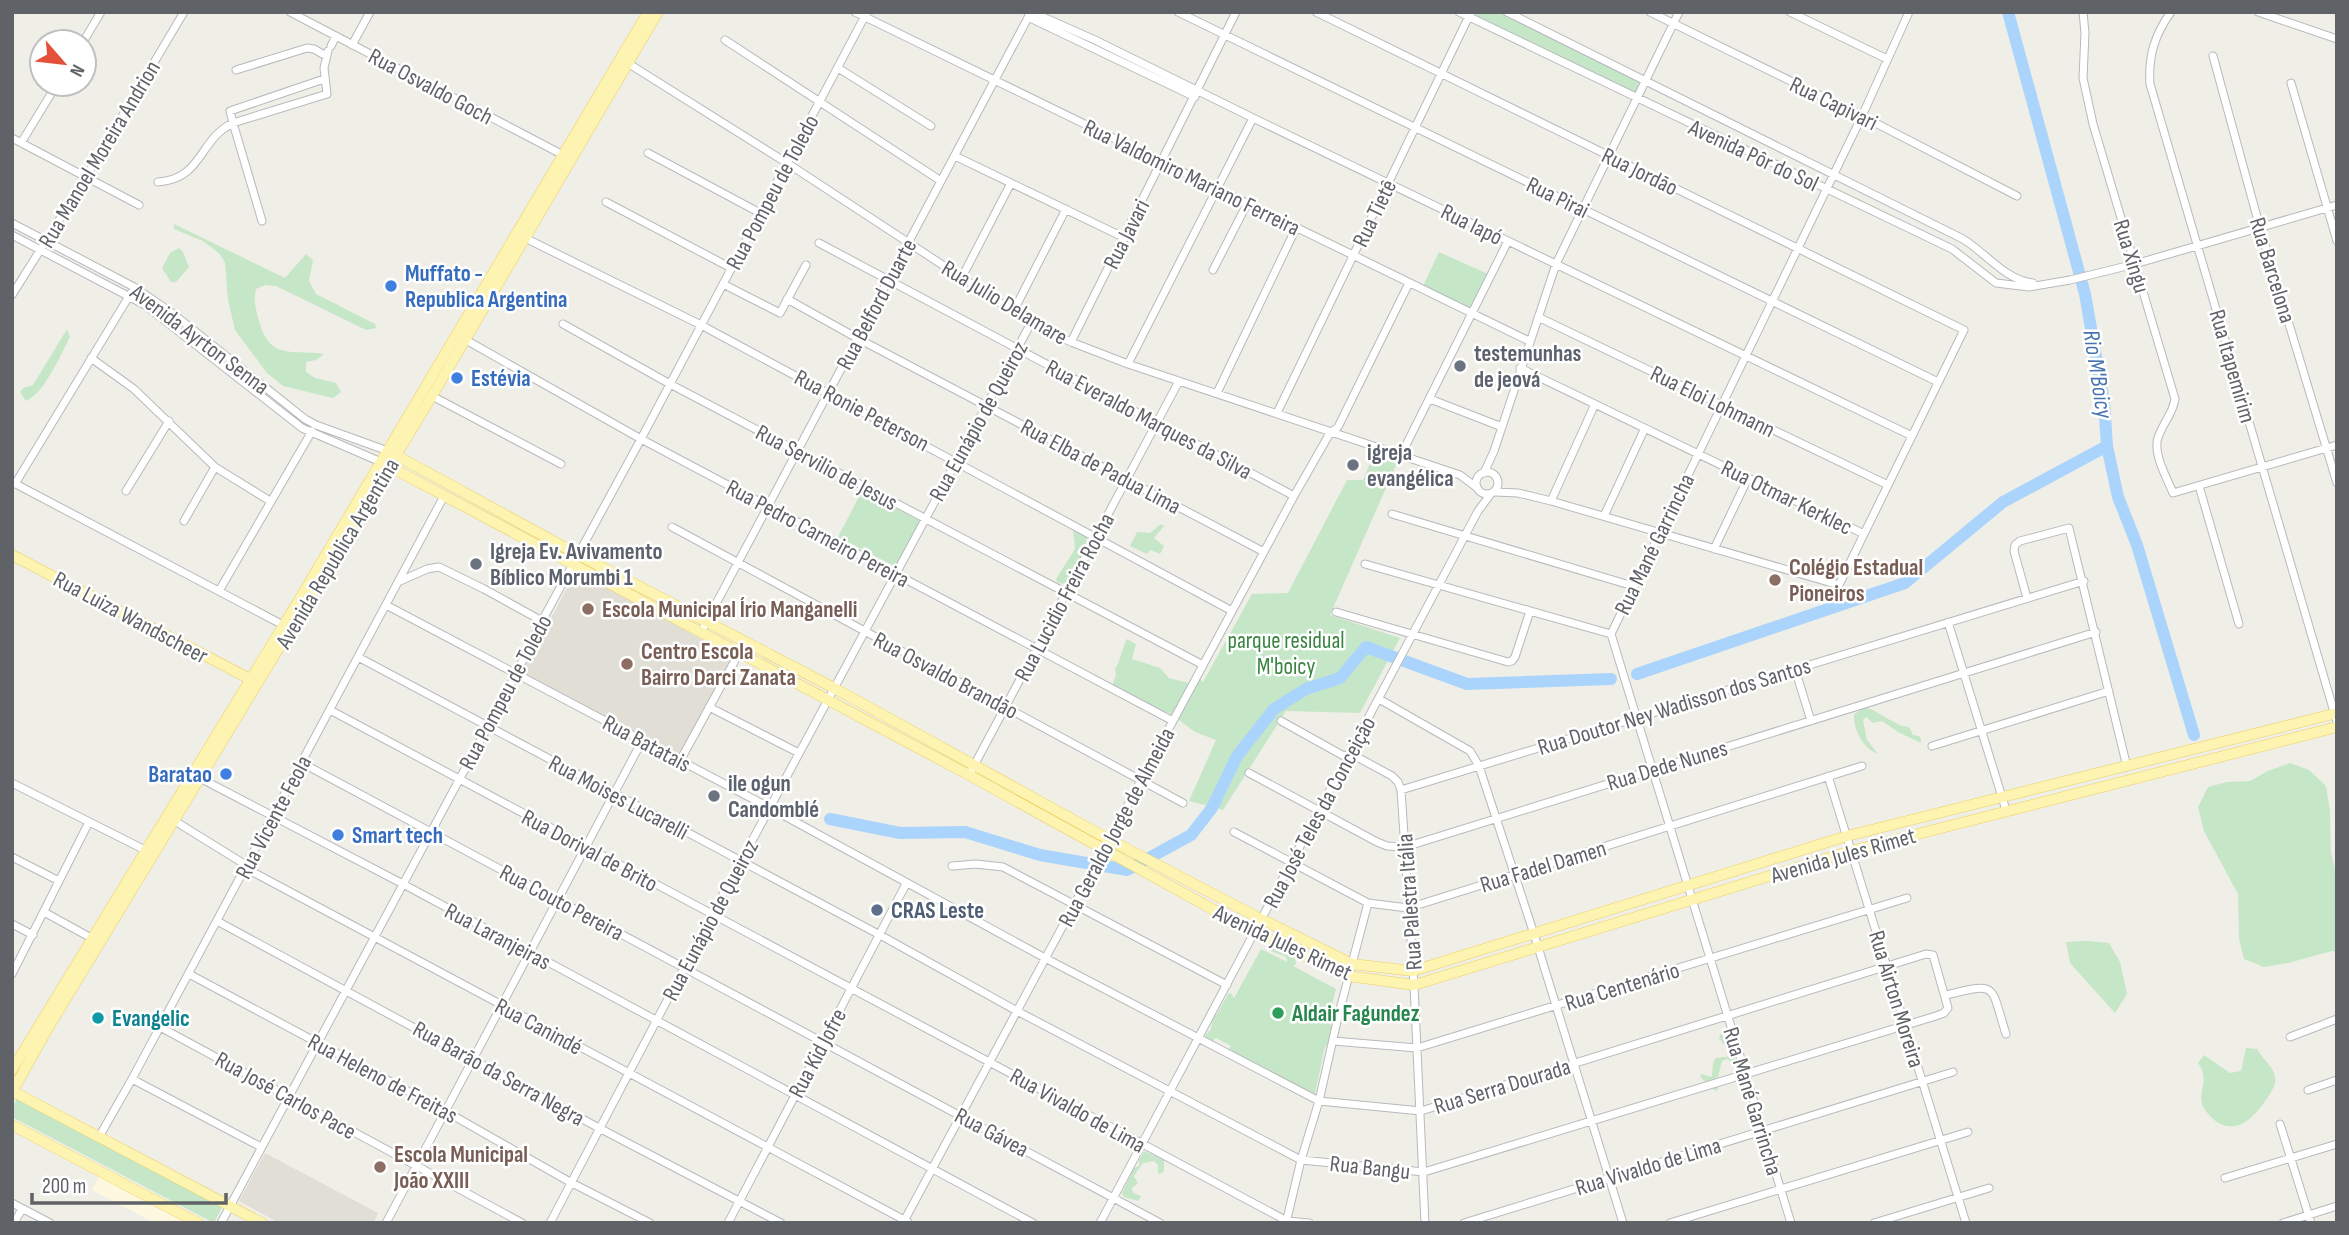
<svg xmlns="http://www.w3.org/2000/svg" width="2349" height="1235" font-family="'Sofia Sans Condensed',sans-serif">
  <style>
    .commercial { fill: #fdf8df }
    .education { fill: #e0ded5 }
    .green { fill: #c5e6c7 }
    .lines { fill: none; stroke-linecap: round; stroke-linejoin: round }
    .river { stroke: #abd4fc; stroke-width: 12 }
    .minor-casing { stroke: #b7b9bd; stroke-width: 9 }
    .major-casing { stroke: #edce63; stroke-width: 11 }
    .minor { stroke: #fff; stroke-width: 7 }
    .major { stroke: #fcf4b0; stroke-width: 10 }
    .shop-dot { fill: #3f7fe0; stroke: #fff; stroke-width: 2.5 }
    .worship-dot { fill: #6b7280; stroke: #fff; stroke-width: 2.5 }
    .education-dot { fill: #8d6e63; stroke: #fff; stroke-width: 2.5 }
    .service-dot { fill: #5c6f8a; stroke: #fff; stroke-width: 2.5 }
    .leisure-dot { fill: #2e9e5b; stroke: #fff; stroke-width: 2.5 }
    .culture-dot { fill: #0f9aa8; stroke: #fff; stroke-width: 2.5 }
    .labels { text-anchor: middle; stroke-width: 5; stroke-linejoin: round; paint-order: stroke }
    .street-label { font-size: 23px; fill: #5f6267; stroke: #fff }
    .shop-label { font-size: 23px; font-weight: bold; fill: #366cbe; stroke: #fff; text-anchor: start }
    .worship-label { font-size: 23px; font-weight: bold; fill: #5b616d; stroke: #fff; text-anchor: start }
    .education-label { font-size: 23px; font-weight: bold; fill: #785e54; stroke: #fff; text-anchor: start }
    .park-label { font-size: 23px; fill: #388440; stroke: #fff }
    .service-label { font-size: 23px; font-weight: bold; fill: #4e5e75; stroke: #fff; text-anchor: start }
    .leisure-label { font-size: 23px; font-weight: bold; fill: #27864d; stroke: #fff; text-anchor: start }
    .culture-label { font-size: 23px; font-weight: bold; fill: #0d838f; stroke: #fff; text-anchor: start }
    .water-label { font-size: 24px; font-style: italic; fill: #4774af; stroke: #fff }
  </style>
  <rect width="100%" height="100%" fill="#f0efe7"/>
  <path class="commercial" d="M 101,1174 L 194,1223 L 155,1223 L 92,1190 Z"/>
  <path class="education" d="M 577,570 L 732,656 L 679,757 L 521,673 Z
    M 265,1153 L 378,1213 L 373,1223 L 279,1223 L 239,1201 Z"/>
  <path class="green" d="M 1476,12 L 1501,12 L 1639,81 L 1637,92 L 1618,87 L 1473,18 Z
    M 174,224 L 285,278 L 306,254 L 313,260 L 309,281 L 316,294 L 375,324 L 376,328 L 366,330 L 276,286 L 265,285 L 256,289 C 253,301 256,309 259,321 C 270,361 292,349 324,354 L 316,360 L 306,362 L 306,372 L 315,378 L 336,383 L 341,392 L 333,398 L 283,386 L 267,373 L 235,330 L 228,300 L 225,263 L 220,254 L 203,241 L 174,229 Z
    M 179,248 L 183,252 L 189,267 L 176,282 L 171,282 L 162,268 L 170,253 Z
    M 1439,252 L 1488,274 L 1470,309 L 1423,286 Z
    M 67,329 L 70,337 C 61,354 44,394 26,401 L 20,392 L 23,388 L 33,385 Z
    M 1373,456 L 1397,463 L 1330,615 L 1400,638 L 1360,713 L 1286,711 L 1223,810 L 1189,801 L 1216,740 L 1195,732 L 1171,714 L 1119,692 L 1112,686 L 1116,675 L 1115,669 C 1120,662 1122,649 1127,639 L 1136,644 L 1132,659 L 1160,668 L 1169,678 L 1188,683 L 1197,676 L 1203,682 L 1252,594 L 1288,593 L 1347,480 L 1363,480 Z
    M 862,491 L 920,521 L 896,567 L 838,537 Z
    M 1161,524 L 1164,526 L 1154,538 L 1164,546 L 1160,554 L 1150,550 L 1147,554 L 1130,546 L 1137,532 L 1150,533 Z
    M 1073,529 L 1087,536 L 1085,553 L 1068,584 L 1058,583 L 1056,579 L 1075,549 Z
    M 1866,707 C 1878,712 1887,719 1898,724 C 1901,726 1905,726 1909,727 L 1913,735 L 1919,736 L 1921,739 L 1921,743 L 1898,732 L 1882,721 L 1873,723 L 1866,717 L 1863,720 L 1867,740 L 1878,754 C 1863,749 1853,729 1854,714 Z
    M 2290,763 L 2309,770 L 2326,786 L 2330,811 L 2331,853 L 2337,877 L 2337,952 L 2332,951 L 2288,963 L 2264,967 L 2244,959 L 2239,939 L 2238,894 L 2204,831 L 2198,807 L 2208,787 L 2227,782 L 2250,781 L 2268,771 Z
    M 2087,941 L 2109,943 L 2120,962 L 2127,994 L 2115,1013 L 2070,963 L 2066,942 Z
    M 1272,946 L 1295,957 L 1296,964 L 1293,966 L 1336,989 L 1328,1021 L 1332,1027 L 1330,1039 L 1324,1050 L 1315,1094 L 1237,1056 L 1229,1049 L 1231,1046 L 1216,1038 L 1212,1041 L 1204,1037 L 1211,1029 L 1213,1017 L 1217,1014 L 1228,994 L 1231,993 L 1234,998 L 1261,949 L 1287,962 L 1286,957 L 1271,951 Z
    M 1722,1030 C 1738,1034 1736,1054 1738,1068 L 1727,1059 L 1722,1061 L 1718,1077 L 1713,1079 L 1719,1084 L 1717,1091 L 1710,1088 L 1700,1076 L 1702,1074 L 1710,1077 L 1712,1076 L 1713,1063 L 1716,1058 L 1732,1056 L 1719,1038 Z
    M 2246,1048 L 2257,1049 C 2262,1058 2273,1067 2275,1076 C 2277,1085 2270,1094 2265,1101 C 2252,1121 2231,1138 2210,1116 C 2189,1094 2214,1086 2198,1063 L 2204,1055 L 2230,1073 L 2241,1071 Z
    M 17,1098 L 222,1207 L 214,1223 L 12,1117 L 12,1109 Z
    M 1144,1151 L 1164,1160 L 1164,1171 L 1160,1174 L 1158,1173 L 1158,1165 L 1154,1161 L 1143,1163 L 1134,1176 L 1138,1183 L 1132,1188 L 1133,1193 L 1141,1196 L 1138,1201 L 1124,1197 L 1122,1193 L 1134,1168 L 1139,1166 L 1139,1160 Z"/>
  <g class="lines">
    <path class="river" d="M 2008,12 L 2085,294 L 2104,402 L 2107,446 L 2118,497 L 2137,545 L 2194,735
      M 1637,674 L 1905,583 L 2003,502 L 2107,446
      M 830,819 L 900,833 L 965,832 L 1040,855 L 1127,870 L 1191,835 L 1212,808 L 1237,756 L 1274,709 L 1306,689 L 1340,678 L 1366,647 L 1467,684 L 1611,679"/>
    <g class="minor-casing">
      <path id="minor" d="M 290,12 L 565,156
        M 855,12 L 1529,341
        M 1032,12 L 1095,40 L 1253,118 L 1912,436
        M 1178,12 L 1938,382
        M 1316,12 L 1964,330 L 1839,585 L 1551,501 L 1518,493 L 1495,492
        M 1459,12 L 1952,249 L 1996,283 L 2029,287 L 2070,280 L 2135,264 L 2337,205
        M 1507,12 L 1963,239 C 1986,253 2005,280 2033,283
        M 1650,12 L 1862,116 L 2017,196
        M 1790,12 L 1887,59
        M 2083,12 L 2085,33 L 2083,78 L 2093,124 L 2175,399 C 2173,413 2164,422 2159,435 C 2151,451 2167,478 2173,493 L 2337,445
        M 2171,12 C 2155,34 2148,56 2150,84 L 2337,722
        M 2258,12 L 2337,39
        M 1028,17 L 1195,97
        M 725,40 L 941,181
        M 83,42 L 101,12
        M 352,45 L 370,12
        M 331,46 L 336,36
        M 2213,56 L 2260,228 L 2337,483
        M 626,62 L 787,163 L 1031,323 L 1071,342 L 1128,364 L 1460,475 L 1476,487
        M 838,68 L 931,126
        M 236,70 L 307,48 L 314,49 L 326,56
        M 2291,83 L 2337,241
        M 12,138 L 139,205
        M 21,143 L 57,84
        M 648,153 L 760,213
        M 955,156 L 1125,238
        M 158,182 C 203,179 198,140 233,123 L 230,111 L 324,79
        M 606,202 L 731,268
        M 262,221 L 233,123 L 327,94 L 324,68 L 328,51
        M 12,223 L 134,287 L 172,313 L 305,419 L 316,425 L 388,451
        M 12,235 L 145,305 L 302,428 L 381,462
        M 521,236 L 701,325 L 1232,611
        M 819,243 L 1294,496
        M 1213,270 L 1247,204
        M 961,279 L 1011,183
        M 723,284 L 780,313 L 806,265
        M 12,295 L 86,177 L 184,12
        M 787,299 L 857,338 L 1264,552
        M 1013,312 L 1066,209
        M 1538,317 L 1888,485
        M 563,324 L 670,384 L 1203,665
        M 466,340 L 641,439 L 1173,721
        M 1071,342 L 1236,12
        M 91,358 L 134,389 L 215,467 L 270,501
        M 1128,364 L 1253,118
        M 1520,368 L 1864,534
        M 1217,393 L 1296,228
        M 432,396 L 561,464
        M 1430,399 L 1502,427
        M 1277,413 L 1471,12
        M 1401,455 L 1508,241
        M1476 483a11 11 0 1 1 22 0a11 11 0 1 1-22 0Z
        M 1484,473 L 1494,451 L 1556,264 L 1679,12
        M 12,482 L 283,625
        M 15,484 L 131,293
        M 2199,486 L 2239,624
        M 126,491 L 169,421
        M 1551,501 L 1595,404
        M 1392,514 L 1633,586
        M 1604,516 L 1645,428
        M 184,521 L 215,467
        M 672,527 L 1183,803
        M 1714,549 L 1748,478
        M 1365,564 L 1611,634
        M 398,582 L 427,569 L 439,567 L 484,589 L 542,621
        M 219,591 L 312,431
        M 2027,598 L 2014,551 L 2015,545 L 2020,541 L 2069,528 L 2127,767
        M 1336,612 L 1508,662 L 1512,661 L 1515,657 L 1530,611
        M 1948,622 L 2006,810
        M 701,632 L 1031,12
        M 358,657 L 880,935 L 1017,1011 L 1301,1160 L 1424,1172 L 1936,1016 L 1944,1013 L 1948,1008 L 1933,955 L 1926,954 L 1421,1111 L 1319,1101 L 1045,958 L 770,808 L 386,605
        M 1795,669 L 1811,721
        M 1379,699 L 1470,751 L 1479,766 L 1534,934 L 1623,1223
        M 709,707 L 799,753
        M 330,710 L 1287,1221 L 1309,1223
        M 1281,721 L 1342,755 L 1357,757 L 1392,776 L 1398,782 L 1401,790 L 1414,985 L 1425,1223
        M 1932,746 L 2109,691
        M 680,761 L 739,653
        M 302,763 L 1160,1223
        M 1249,773 L 1377,842 L 1387,846 L 1405,847 L 2096,632
        M 969,775 L 1179,381
        M 196,776 L 403,884 L 1033,1223
        M 1828,776 L 1966,1223
        M 12,783 L 149,852
        M 1401,790 L 2084,581
        M 170,818 L 241,862 L 251,871 L 908,1222
        M 1234,832 L 1368,903 L 1408,908 L 1862,766
        M 12,857 L 59,881
        M 952,866 L 976,864 L 1003,867 L 1227,985
        M 44,912 L 93,939
        M 217,921 L 599,1128 L 781,1223
        M 12,924 L 33,935
        M 12,974 L 89,822
        M 189,974 L 445,1111 L 570,1182 L 650,1223
        M 1946,995 C 1999,982 1990,984 2006,1034
        M 160,1027 L 522,1223
        M 2290,1037 L 2337,1019
        M 1333,1041 L 1417,1048 L 1907,898
        M 132,1079 L 261,1147
        M 2308,1090 L 2337,1080
        M 2280,1124 L 2311,1223
        M 99,1137 L 132,1079 L 444,496
        M 2225,1178 L 2337,1144
        M 12,1203 L 50,1223
        M 14,1223 L 22,1209
        M 221,1223 L 516,674 L 542,621 L 641,439 L 867,12
        M 386,1223 L 642,741
        M 550,1223 L 712,915 L 1031,323
        M 728,1223 L 906,884
        M 903,1223 L 1294,496 L 1330,433 L 1338,427 L 1409,283
        M 1100,1223 L 1478,511 L 1490,495
        M 1286,1223 L 1301,1160 L 1319,1101 L 1338,1017 L 1368,903
        M 1464,1223 L 1953,1072
        M 1670,1223 L 1968,1132
        M 1791,1223 L 1611,634 L 1862,116 L 1909,12
        M 1874,1223 L 1989,1188
        M 2283,1223 L 2337,1206"/>
    </g>
    <g class="major-casing">
      <path id="major" d="M 388,451 L 579,555 L 834,688 L 1110,840 L 1261,919 L 1352,964 L 1413,971 L 1847,836 L 2337,713
        M 381,462 L 969,775 L 1254,932 L 1348,976 L 1414,985 L 1851,851 L 2337,727
        M 12,555 L 254,681
        M 12,1070 L 299,600 L 648,12
        M 12,1091 L 262,1223
        M 12,1092 L 48,1028 L 432,396 L 658,12
        M 12,1125 L 198,1223"/>
    </g>
    <use href="#minor" class="minor"/>
    <use href="#major" class="major"/>
  </g>
  <g class="shop-dot">
    <circle cx="391" cy="286" r="7"/>
    <circle cx="457" cy="378" r="7"/>
    <circle cx="226" cy="774" r="7"/>
    <circle cx="338" cy="835" r="7"/>
  </g>
  <g class="worship-dot">
    <circle cx="1460" cy="366" r="7"/>
    <circle cx="1353" cy="465" r="7"/>
    <circle cx="476" cy="564" r="7"/>
    <circle cx="714" cy="796" r="7"/>
  </g>
  <g class="education-dot">
    <circle cx="1775" cy="580" r="7"/>
    <circle cx="588" cy="609" r="7"/>
    <circle cx="627" cy="664" r="7"/>
    <circle cx="380" cy="1167" r="7"/>
  </g>
  <circle class="service-dot" cx="877" cy="910" r="7"/>
  <circle class="leisure-dot" cx="1278" cy="1013" r="7"/>
  <circle class="culture-dot" cx="98" cy="1018" r="7"/>
  <g class="labels">
    <g class="street-label">
      <text transform="translate(431 86) rotate(28)" y="8">Rua Osvaldo Goch</text>
      <text transform="translate(1834 103) rotate(26)" y="8">Rua Capivari</text>
      <text transform="translate(99 154) rotate(-59)" y="8">Rua Manoel Moreira Andrion</text>
      <text transform="translate(1754 155) rotate(25)" y="8">Avenida Pôr do Sol</text>
      <text transform="translate(1640 171) rotate(26)" y="8">Rua Jordão</text>
      <text transform="translate(1192 177) rotate(26)" y="8">Rua Valdomiro Mariano Ferreira</text>
      <text transform="translate(772 192) rotate(-62)" y="8">Rua Pompeu de Toledo</text>
      <text transform="translate(1558 197) rotate(26)" y="8">Rua Pirai</text>
      <text transform="translate(1374 213) rotate(-64)" y="8">Rua Tietê</text>
      <text transform="translate(1472 224) rotate(26)" y="8">Rua Iapó</text>
      <text transform="translate(1126 234) rotate(-63)" y="8">Rua Javari</text>
      <text transform="translate(2132 256) rotate(73)" y="8">Rua Xingu</text>
      <text transform="translate(2273 270) rotate(73)" y="8">Rua Barcelona</text>
      <text transform="translate(1005 302) rotate(31)" y="8">Rua Julio Delamare</text>
      <text transform="translate(876 304) rotate(-62)" y="8">Rua Belford Duarte</text>
      <text transform="translate(200 339) rotate(37)" y="8">Avenida Ayrton Senna</text>
      <text transform="translate(2233 366) rotate(74)" y="8">Rua Itapemirim</text>
      <text transform="translate(1713 401) rotate(26)" y="8">Rua Eloi Lohmann</text>
      <text transform="translate(862 410) rotate(28)" y="8">Rua Ronie Peterson</text>
      <text transform="translate(1149 419) rotate(28)" y="8">Rua Everaldo Marques da Silva</text>
      <text transform="translate(978 421) rotate(-61)" y="8">Rua Eunápio de Queiroz</text>
      <text transform="translate(1101 466) rotate(28)" y="8">Rua Elba de Padua Lima</text>
      <text transform="translate(827 467) rotate(28)" y="8">Rua Servilio de Jesus</text>
      <text transform="translate(1787 497) rotate(26)" y="8">Rua Otmar Kerklec</text>
      <text transform="translate(818 533) rotate(28)" y="8">Rua Pedro Carneiro Pereira</text>
      <text transform="translate(1654 544) rotate(-64)" y="8">Rua Mané Garrincha</text>
      <text transform="translate(337 553) rotate(-59)" y="8">Avenida Republica Argentina</text>
      <text transform="translate(1064 597) rotate(-62)" y="8">Rua Lucidio Freira Rocha</text>
      <text transform="translate(131 617) rotate(28)" y="8">Rua Luiza Wandscheer</text>
      <text transform="translate(946 675) rotate(28)" y="8">Rua Osvaldo Brandão</text>
      <text transform="translate(505 692) rotate(-62)" y="8">Rua Pompeu de Toledo</text>
      <text transform="translate(1674 706) rotate(-17)" y="8">Rua Doutor Ney Wadisson dos Santos</text>
      <text transform="translate(647 743) rotate(28)" y="8">Rua Batatais</text>
      <text transform="translate(1667 765) rotate(-17)" y="8">Rua Dede Nunes</text>
      <text transform="translate(619 797) rotate(28)" y="8">Rua Moises Lucarelli</text>
      <text transform="translate(1319 812) rotate(-62)" y="8">Rua José Teles da Conceição</text>
      <text transform="translate(273 817) rotate(-62)" y="8">Rua Vicente Feola</text>
      <text transform="translate(1116 827) rotate(-62)" y="8">Rua Geraldo Jorge de Almeida</text>
      <text transform="translate(590 850) rotate(28)" y="8">Rua Dorival de Brito</text>
      <text transform="translate(1843 855) rotate(-16)" y="8">Avenida Jules Rimet</text>
      <text transform="translate(1543 866) rotate(-17)" y="8">Rua Fadel Damen</text>
      <text transform="translate(562 902) rotate(28)" y="8">Rua Couto Pereira</text>
      <text transform="translate(1409 902) rotate(-94)" y="8">Rua Palestra Itália</text>
      <text transform="translate(710 920) rotate(-62)" y="8">Rua Eunápio de Queiroz</text>
      <text transform="translate(498 936) rotate(28)" y="8">Rua Laranjeiras</text>
      <text transform="translate(1283 942) rotate(25)" y="8">Avenida Jules Rimet</text>
      <text transform="translate(1622 986) rotate(-17)" y="8">Rua Centenário</text>
      <text transform="translate(1897 999) rotate(73)" y="8">Rua Airton Moreira</text>
      <text transform="translate(539 1026) rotate(28)" y="8">Rua Canindé</text>
      <text transform="translate(817 1053) rotate(-62)" y="8">Rua Kid Jofre</text>
      <text transform="translate(499 1073) rotate(29)" y="8">Rua Barão da Serra Negra</text>
      <text transform="translate(383 1078) rotate(28)" y="8">Rua Heleno de Freitas</text>
      <text transform="translate(1502 1086) rotate(-17)" y="8">Rua Serra Dourada</text>
      <text transform="translate(286 1095) rotate(29)" y="8">Rua José Carlos Pace</text>
      <text transform="translate(1753 1101) rotate(73)" y="8">Rua Mané Garrincha</text>
      <text transform="translate(1078 1110) rotate(29)" y="8">Rua Vivaldo de Lima</text>
      <text transform="translate(992 1132) rotate(28)" y="8">Rua Gávea</text>
      <text transform="translate(1648 1166) rotate(-17)" y="8">Rua Vivaldo de Lima</text>
      <text transform="translate(1370 1167) rotate(6)" y="8">Rua Bangu</text>
    </g>
    <g class="shop-label">
      <text x="405" y="281">Muffato -<tspan x="405" dy="26">Republica Argentina</tspan></text>
      <text x="471" y="386">Estévia</text>
      <text x="212" y="782" text-anchor="end">Baratao</text>
      <text x="352" y="843">Smart tech</text>
    </g>
    <g class="worship-label">
      <text x="1474" y="361">testemunhas<tspan x="1474" dy="26">de jeová</tspan></text>
      <text x="1367" y="460">igreja<tspan x="1367" dy="26">evangélica</tspan></text>
      <text x="490" y="559">Igreja Ev. Avivamento<tspan x="490" dy="26">Bíblico Morumbi 1</tspan></text>
      <text x="728" y="791">ile ogun<tspan x="728" dy="26">Candomblé</tspan></text>
    </g>
    <g class="education-label">
      <text x="1789" y="575">Colégio Estadual<tspan x="1789" dy="26">Pioneiros</tspan></text>
      <text x="602" y="617">Escola Municipal Írio Manganelli</text>
      <text x="641" y="659">Centro Escola<tspan x="641" dy="26">Bairro Darci Zanata</tspan></text>
      <text x="394" y="1162">Escola Municipal<tspan x="394" dy="26">João XXIII</tspan></text>
    </g>
    <g class="park-label">
      <text x="1286" y="648">parque residual<tspan x="1286" dy="26">M'boicy</tspan></text>
    </g>
    <g class="service-label">
      <text x="891" y="918">CRAS Leste</text>
    </g>
    <g class="leisure-label">
      <text x="1292" y="1021">Aldair Fagundez</text>
    </g>
    <g class="culture-label">
      <text x="112" y="1026">Evangelic</text>
    </g>
    <g class="water-label">
      <text transform="translate(2098 374) rotate(81)" y="8">Rio M'Boicy</text>
    </g>
  </g>
  <rect width="2349" height="1235" fill="none" stroke="#5f6267" stroke-width="28"/>
  <g transform="translate(63 63) rotate(118)"><circle r="33" fill="#ffffff" stroke="#bfc0c2" stroke-width="2"/>
  <path d="M0-5L12 26L0 18L-12 26Z" fill="#e4503a"/>
  <text y="-10" font-size="19" font-weight="bold" text-anchor="middle" fill="#5f6267">N</text>
  </g>
  <path d="M32 1193v10h194v-10" fill="none" stroke="#5f6267" stroke-width="3.5"/>
  <text x="42" y="1193" font-size="21" fill="#5f6267" stroke="#ffffff" stroke-width="5" paint-order="stroke">200 m</text>
</svg>
